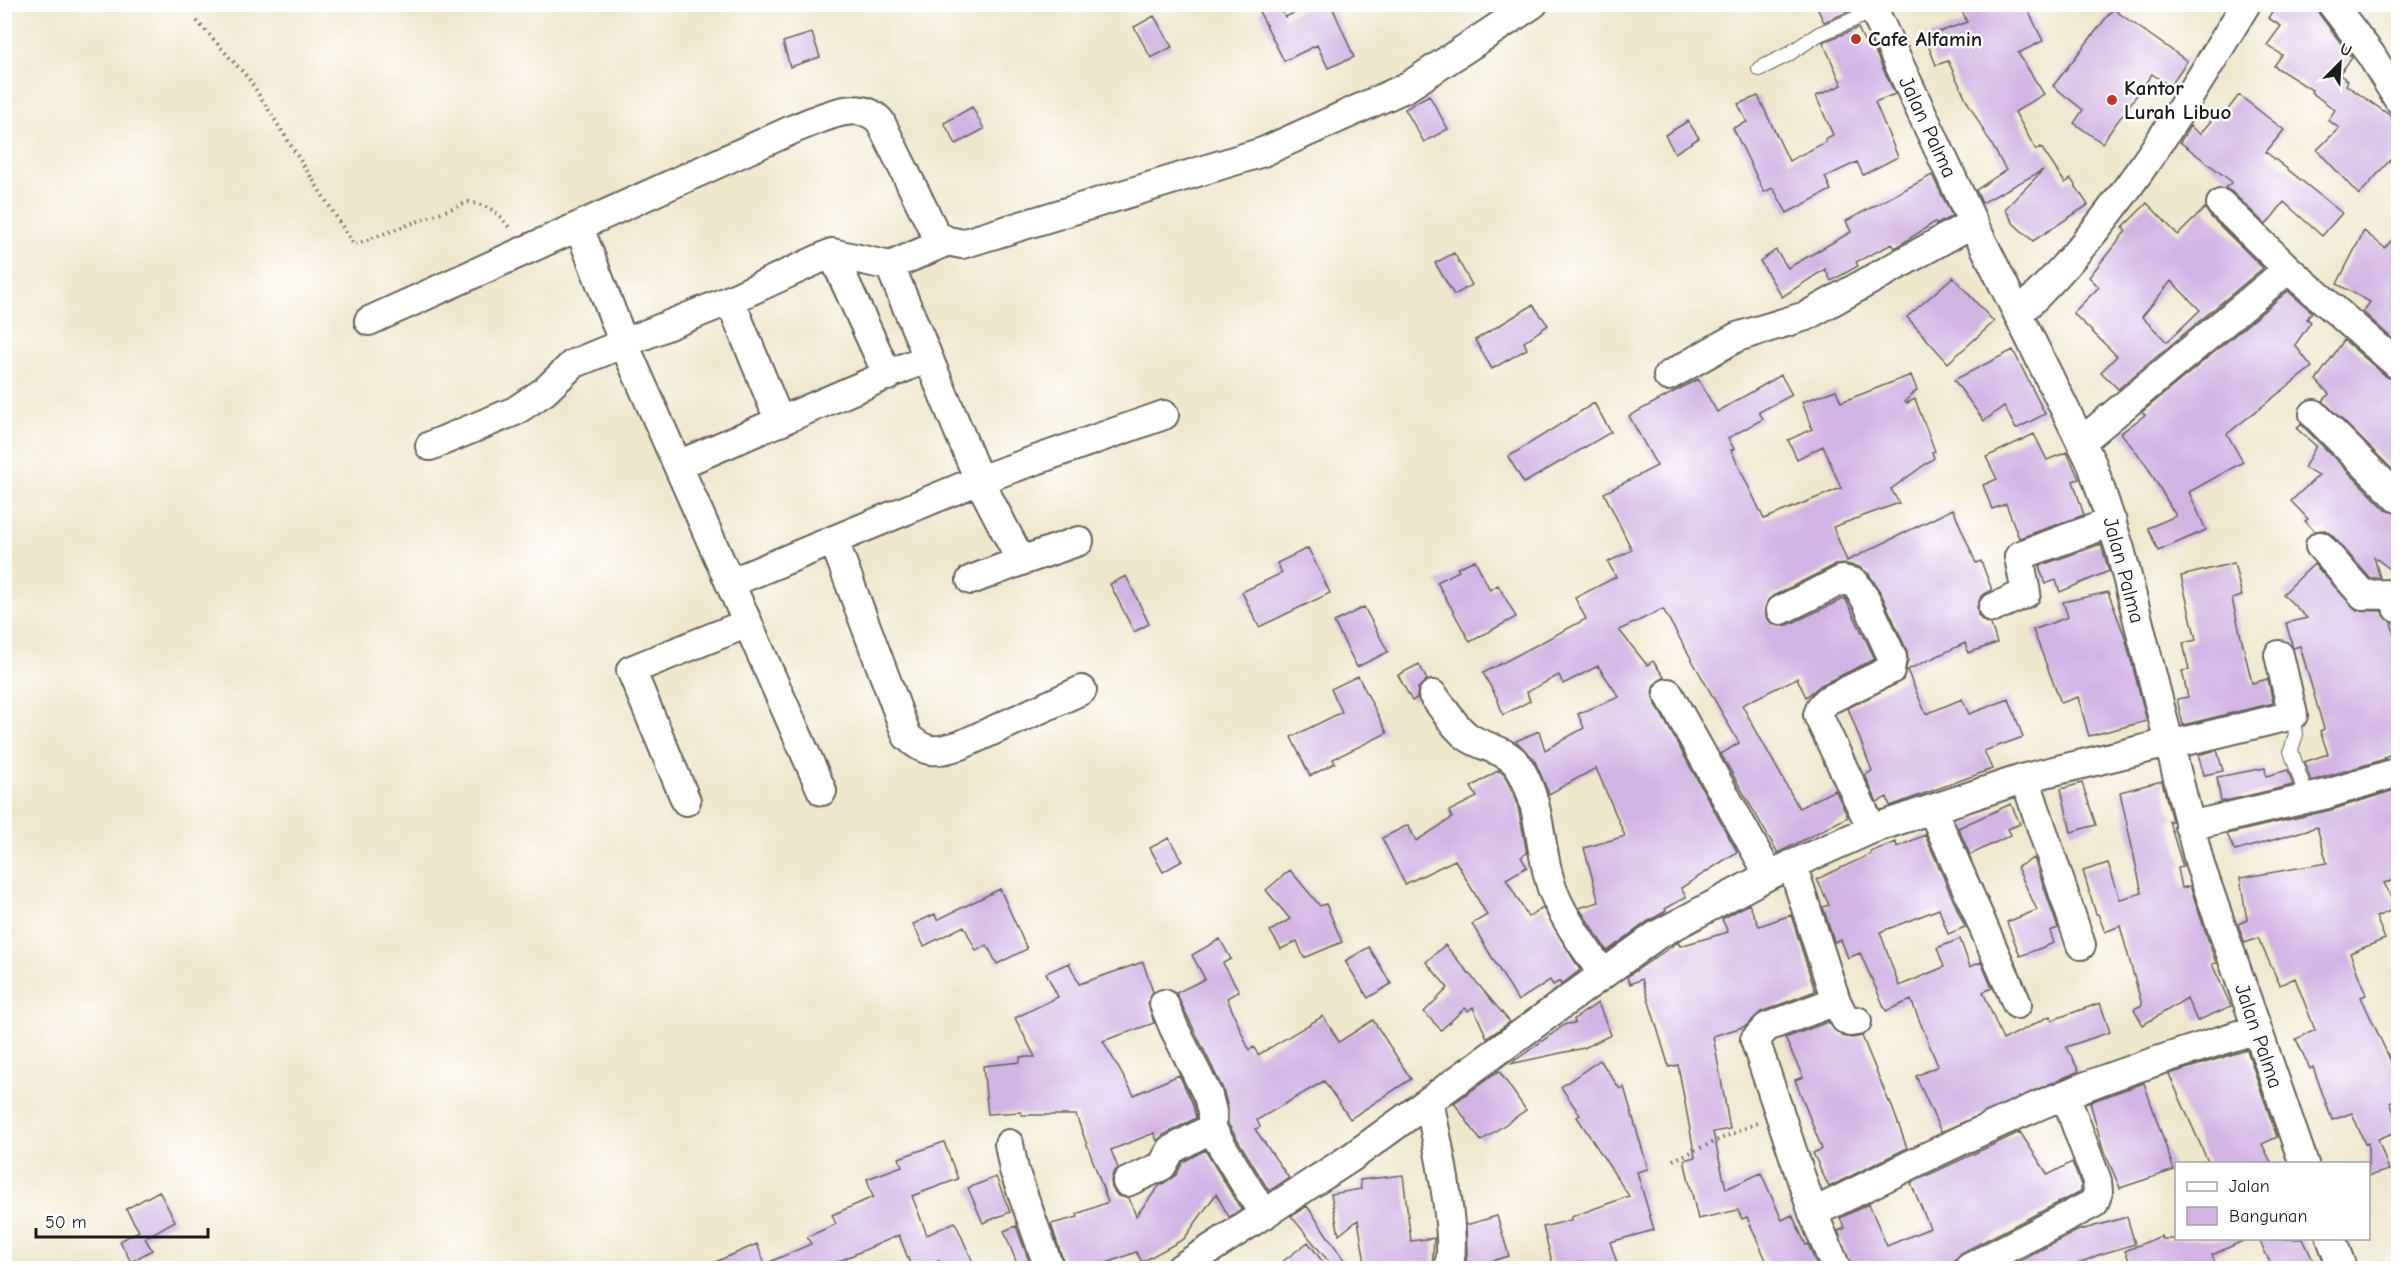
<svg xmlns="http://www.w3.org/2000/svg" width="2403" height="1273" font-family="'Comic Neue',sans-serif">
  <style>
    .building { fill: #d1b4e3; fill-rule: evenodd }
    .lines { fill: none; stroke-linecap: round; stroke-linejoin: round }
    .service-casing { stroke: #66635a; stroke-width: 16 }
    .minor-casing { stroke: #66635a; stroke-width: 32 }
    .path { stroke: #66635a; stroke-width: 4; stroke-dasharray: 1.5 4.5; stroke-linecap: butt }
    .service { stroke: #fff; stroke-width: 14 }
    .minor { stroke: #fff; stroke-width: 28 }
    .poi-dot { fill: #c8321e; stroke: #fff; stroke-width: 2 }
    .labels { text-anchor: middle; stroke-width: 5; stroke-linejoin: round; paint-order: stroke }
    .poi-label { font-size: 21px; font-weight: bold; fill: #1c1c1c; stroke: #fff; text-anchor: start }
    .street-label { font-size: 21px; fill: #1c1c1c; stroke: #fff }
  </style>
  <rect width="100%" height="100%" fill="#fff"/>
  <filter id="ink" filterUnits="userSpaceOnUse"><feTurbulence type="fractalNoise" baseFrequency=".0167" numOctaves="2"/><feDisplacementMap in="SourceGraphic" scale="12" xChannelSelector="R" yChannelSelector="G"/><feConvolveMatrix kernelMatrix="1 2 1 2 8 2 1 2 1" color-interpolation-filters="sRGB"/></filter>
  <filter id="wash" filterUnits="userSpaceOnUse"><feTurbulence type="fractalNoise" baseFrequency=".008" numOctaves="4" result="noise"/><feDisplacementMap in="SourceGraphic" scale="24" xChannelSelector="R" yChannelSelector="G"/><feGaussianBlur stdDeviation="1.35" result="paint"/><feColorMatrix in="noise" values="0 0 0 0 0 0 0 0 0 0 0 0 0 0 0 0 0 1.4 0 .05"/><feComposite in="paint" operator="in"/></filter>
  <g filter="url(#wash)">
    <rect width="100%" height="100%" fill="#efe7cc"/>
    <g id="blocks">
      <path class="building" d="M 1272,4 L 1278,4 L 1285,17 L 1315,4 L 1331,4 L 1354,57 L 1328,68 L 1317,45 L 1284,61 L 1259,11 Z
        M 1815,4 L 1847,4 L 1850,11 L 1824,22 Z
        M 1959,4 L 2025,4 L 2043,41 L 2018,53 L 2044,94 L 2015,112 L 2036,150 L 2041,147 L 2065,183 L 2071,179 L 2088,205 L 2033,241 L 2014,224 L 2005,209 L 2043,170 L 1982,203 L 1976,190 L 2006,170 L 1967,101 L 1948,61 L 1936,65 L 1925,37 L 1967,22 Z
        M 2277,4 L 2316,4 L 2319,14 L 2352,58 L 2339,74 L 2348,81 L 2346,85 L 2398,121 L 2398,151 L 2359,195 L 2317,150 L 2339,128 L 2328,120 L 2335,110 L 2311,92 L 2312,90 L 2274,66 L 2282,55 L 2267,45 L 2281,26 L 2268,18 Z
        M 2113,9 L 2187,61 L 2170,86 L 2152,74 L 2102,143 L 2074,123 L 2083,110 L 2053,86 Z
        M 1154,16 L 1172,47 L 1151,58 L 1134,27 Z
        M 1858,28 L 1866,45 L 1871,43 L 1895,94 L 1875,102 L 1898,157 L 1863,175 L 1857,162 L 1825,177 L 1831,190 L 1787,213 L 1773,188 L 1764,192 L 1733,128 L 1747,122 L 1738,104 L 1758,96 L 1789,161 L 1826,142 L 1825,139 L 1833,135 L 1816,96 L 1842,85 L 1823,42 Z
        M 812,33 L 820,57 L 790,67 L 783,42 Z
        M 1429,95 L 1448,129 L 1424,142 L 1405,109 Z
        M 2239,95 L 2284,130 L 2266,152 L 2342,213 L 2322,236 L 2284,202 L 2266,225 L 2232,192 L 2225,188 L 2232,182 L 2180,142 L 2190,126 L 2200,134 L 2215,116 L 2220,120 Z
        M 972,107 L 984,129 L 956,144 L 944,123 Z
        M 1688,121 L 1699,138 L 1675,153 L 1665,135 Z
        M 1932,175 L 1952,216 L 1936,225 L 1935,222 L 1895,248 L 1892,244 L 1856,262 L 1858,266 L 1831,281 L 1825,269 L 1782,297 L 1760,261 L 1776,250 L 1788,268 L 1851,232 L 1846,221 Z
        M 2147,203 L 2178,235 L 2205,208 L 2210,216 L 2263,268 L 2118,389 L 2101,372 L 2117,356 L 2073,313 L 2099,287 L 2089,277 L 2126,231 L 2122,228 ZM 2171,281 L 2200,310 L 2167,342 L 2142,317 Z
        M 2364,231 L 2385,248 L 2398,233 L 2398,344 L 2363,312 L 2370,302 L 2337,284 Z
        M 1454,253 L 1472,285 L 1454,295 L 1435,263 Z
        M 1953,277 L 1994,322 L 1948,363 L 1907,317 Z
        M 2288,291 L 2312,312 L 2307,319 L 2311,322 L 2295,345 L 2312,367 L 2227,434 L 2243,462 L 2189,492 L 2206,530 L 2158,551 L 2148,528 L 2176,516 L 2147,466 L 2121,433 L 2145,415 L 2142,412 Z
        M 1533,305 L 1548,325 L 1524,342 L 1527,349 L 1492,369 L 1475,340 Z
        M 2344,340 L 2387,377 L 2398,381 L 2398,475 L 2323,401 L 2329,394 L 2316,380 Z
        M 2013,350 L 2045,414 L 2016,429 L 2004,406 L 1984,421 L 1954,380 Z
        M 1781,375 L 1792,395 L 1759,412 L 1763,419 L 1728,438 L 1734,449 L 1731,450 L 1764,519 L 1841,488 L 1823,446 L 1797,459 L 1788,440 L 1812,429 L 1802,402 L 1836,390 L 1841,402 L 1911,375 L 1917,390 L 1905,401 L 1907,403 L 1915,399 L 1935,451 L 1932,452 L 1934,458 L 1891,489 L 1899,503 L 1833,527 L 1847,561 L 1953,509 L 1976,563 L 1981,561 L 1992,590 L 1981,596 L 1977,607 L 1978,615 L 1983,621 L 1991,624 L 1997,643 L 1968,653 L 1965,643 L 1907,670 L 1926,714 L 1962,699 L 1969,714 L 2009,699 L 2023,737 L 1984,751 L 1992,769 L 1890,806 L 1887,797 L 1877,802 L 1865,775 L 1872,771 L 1848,708 L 1903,680 L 1908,660 L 1907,651 L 1881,593 L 1869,574 L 1859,567 L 1846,564 L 1835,565 L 1773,596 L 1768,600 L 1765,608 L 1766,617 L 1772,624 L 1779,626 L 1788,625 L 1845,598 L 1875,659 L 1821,685 L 1806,697 L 1797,678 L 1742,705 L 1799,808 L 1835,790 L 1848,817 L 1778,853 L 1721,754 L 1739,743 L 1663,609 L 1619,630 L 1647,665 L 1653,661 L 1664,677 L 1654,685 L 1652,693 L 1654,701 L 1737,852 L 1681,888 L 1686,897 L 1665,909 L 1666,911 L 1647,922 L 1607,951 L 1579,908 L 1599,902 L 1584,848 L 1625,836 L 1596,768 L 1549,794 L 1534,759 L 1516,741 L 1539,731 L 1545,750 L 1584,728 L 1578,714 L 1619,697 L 1598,666 L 1563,684 L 1559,675 L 1527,692 L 1530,701 L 1503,715 L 1497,698 L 1483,673 L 1586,619 L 1575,598 L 1616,577 L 1608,562 L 1632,550 L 1604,493 L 1657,466 L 1629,416 L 1698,379 L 1717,412 Z
        M 1594,403 L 1611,432 L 1524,483 L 1508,457 Z
        M 2301,424 L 2386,510 L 2398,514 L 2398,575 L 2374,557 L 2380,578 L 2370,578 L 2332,535 L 2325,530 L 2314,531 L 2305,521 L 2308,519 L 2291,501 L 2319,475 L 2304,468 L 2316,446 L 2297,429 Z
        M 2034,434 L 2047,460 L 2067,452 L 2079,479 L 2073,481 L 2084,515 L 2019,538 L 2006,504 L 1992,509 L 1983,485 L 1997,479 L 1986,457 Z
        M 2101,544 L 2109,571 L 2060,592 L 2056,580 L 2045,584 L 2039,566 Z
        M 1308,548 L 1330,593 L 1259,627 L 1242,592 L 1282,573 L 1277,563 Z
        M 1475,560 L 1490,590 L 1498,585 L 1516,617 L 1470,642 L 1437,582 L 1459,571 L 1457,568 Z
        M 2234,563 L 2242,596 L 2232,599 L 2252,683 L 2268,679 L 2273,703 L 2183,725 L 2177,699 L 2188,697 L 2182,671 L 2189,670 L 2183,643 L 2196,640 L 2181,576 Z
        M 2314,564 L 2356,610 L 2381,611 L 2391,622 L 2395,638 L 2398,637 L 2398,752 L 2384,757 L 2385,759 L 2311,781 L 2304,762 L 2328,754 L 2320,731 L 2324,729 L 2300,646 L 2293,648 L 2286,623 L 2307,618 L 2283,594 Z
        M 1126,576 L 1149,624 L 1134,632 L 1110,584 Z
        M 2108,592 L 2125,637 L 2147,721 L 2089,736 L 2078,697 L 2061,703 L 2033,630 L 2068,617 L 2063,602 Z
        M 1364,607 L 1388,652 L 1357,667 L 1334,622 Z
        M 1419,664 L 1427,680 L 1418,688 L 1417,698 L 1412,701 L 1398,675 Z
        M 1358,676 L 1387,733 L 1333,759 L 1335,763 L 1310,776 L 1291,737 L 1342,712 L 1331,689 Z
        M 2217,750 L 2223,771 L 2204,775 L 2198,755 Z
        M 2265,768 L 2266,776 L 2288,770 L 2293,785 L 2221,802 L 2217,777 Z
        M 1499,770 L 1505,776 L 1517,802 L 1527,853 L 1521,857 L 1527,867 L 1506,879 L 1528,917 L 1543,908 L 1580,970 L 1561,985 L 1560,981 L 1553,985 L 1550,980 L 1518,1001 L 1472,924 L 1487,915 L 1455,860 L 1405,884 L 1382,838 L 1408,825 L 1416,841 L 1452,818 L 1449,811 L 1477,797 L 1471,787 Z
        M 2162,781 L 2172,821 L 2169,821 L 2183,867 L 2178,868 L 2182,888 L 2190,886 L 2216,963 L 2212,964 L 2231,1006 L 2197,1021 L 2187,998 L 2143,1025 L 2134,1009 L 2142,1005 L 2120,926 L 2105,932 L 2098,914 L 2096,914 L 2083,871 L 2108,863 L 2120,899 L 2142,893 L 2120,792 Z
        M 2082,783 L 2096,825 L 2071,832 L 2061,789 Z
        M 2398,789 L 2398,879 L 2384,883 L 2397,908 L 2376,917 L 2385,939 L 2350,953 L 2366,995 L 2361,997 L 2393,1066 L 2398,1063 L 2398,1097 L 2390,1102 L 2398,1123 L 2398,1131 L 2378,1139 L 2389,1170 L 2368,1176 L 2368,1143 L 2365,1144 L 2352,1113 L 2332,1120 L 2313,1067 L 2310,1069 L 2296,1039 L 2315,1030 L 2295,978 L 2280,985 L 2258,938 L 2245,943 L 2238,924 L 2247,920 L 2240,878 L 2327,863 L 2317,827 L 2235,851 L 2227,834 L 2331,810 Z
        M 2011,804 L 2020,824 L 2008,829 L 2011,835 L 1970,855 L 1958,828 Z
        M 1925,835 L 1965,927 L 1948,934 L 1939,909 L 1880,932 L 1899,986 L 1944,967 L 1937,948 L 1960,939 L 1970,967 L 1981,962 L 1992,988 L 1983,992 L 2003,1040 L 2050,1016 L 2052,1020 L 2100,1003 L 2110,1032 L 2066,1047 L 2079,1071 L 1941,1132 L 1916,1076 L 1938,1066 L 1911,1000 L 1886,1011 L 1860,953 L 1848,958 L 1841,940 L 1834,942 L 1823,907 L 1829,905 L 1817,879 L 1871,854 L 1870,852 L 1896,842 L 1897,847 Z
        M 1169,838 L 1182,861 L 1163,872 L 1150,848 Z
        M 2034,858 L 2058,928 L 2050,931 L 2054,943 L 2020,956 L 2007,922 L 2037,910 L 2017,867 Z
        M 1290,870 L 1320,906 L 1326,904 L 1342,942 L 1304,958 L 1297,941 L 1281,949 L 1270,931 L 1290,919 L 1266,890 Z
        M 1000,889 L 1027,949 L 997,964 L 987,945 L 976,951 L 964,926 L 924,946 L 913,924 L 935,914 L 937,920 Z
        M 1749,904 L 1759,926 L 1791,915 L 1815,991 L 1761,1012 L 1746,1026 L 1713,1036 L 1730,1129 L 1713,1132 L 1726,1189 L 1761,1173 L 1782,1220 L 1792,1215 L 1806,1245 L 1808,1244 L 1818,1269 L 1770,1269 L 1747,1217 L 1742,1219 L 1738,1210 L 1698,1219 L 1684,1160 L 1695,1157 L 1678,1065 L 1669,1067 L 1642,979 L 1630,984 L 1627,977 L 1678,942 L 1680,946 L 1728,932 L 1722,919 Z
        M 1220,939 L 1231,959 L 1223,963 L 1239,991 L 1227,998 L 1249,1050 L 1254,1047 L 1258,1055 L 1323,1016 L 1339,1042 L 1373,1020 L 1411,1079 L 1350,1119 L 1324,1081 L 1257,1120 L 1260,1127 L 1255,1129 L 1289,1178 L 1269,1191 L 1228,1124 L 1228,1108 L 1223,1089 L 1176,993 L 1205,979 L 1192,955 Z
        M 1445,945 L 1510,1022 L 1487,1038 L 1473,1007 L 1468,1011 L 1465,1008 L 1441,1030 L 1424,1012 L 1448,988 L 1426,962 Z
        M 1369,947 L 1391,984 L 1368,998 L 1345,961 Z
        M 1143,962 L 1153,992 L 1148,1002 L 1154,1023 L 1103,1041 L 1134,1095 L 1179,1075 L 1192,1102 L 1196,1118 L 1163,1135 L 1157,1141 L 1154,1133 L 1111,1150 L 1118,1168 L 1113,1173 L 1111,1180 L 1112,1188 L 1118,1196 L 1129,1198 L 1136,1216 L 1159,1186 L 1176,1175 L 1183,1162 L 1205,1150 L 1241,1209 L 1229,1217 L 1216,1194 L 1184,1239 L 1142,1262 L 1136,1252 L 1091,1269 L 1066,1269 L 1051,1224 L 1078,1217 L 1077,1214 L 1108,1202 L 1076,1115 L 1021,1115 L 1021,1112 L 988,1114 L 983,1066 L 1020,1062 L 1020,1057 L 1035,1057 L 1015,1018 L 1058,997 L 1046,973 L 1069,963 L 1079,984 Z
        M 1598,1003 L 1611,1035 L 1584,1048 L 1510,1064 L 1566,1024 L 1575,1023 L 1574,1019 Z
        M 1828,1022 L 1842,1036 L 1852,1038 L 1862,1036 L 1889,1102 L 1890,1101 L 1907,1148 L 1829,1187 L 1813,1153 L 1822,1149 L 1795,1080 L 1803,1077 L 1785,1038 Z
        M 2247,1050 L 2277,1137 L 2262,1144 L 2272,1164 L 2209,1164 L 2169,1074 Z
        M 1600,1060 L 1620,1089 L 1624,1087 L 1648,1169 L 1637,1172 L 1654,1230 L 1610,1242 L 1619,1269 L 1587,1269 L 1585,1262 L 1554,1269 L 1543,1227 L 1571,1220 L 1571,1217 L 1629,1196 L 1577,1117 L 1580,1115 L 1561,1087 Z
        M 1499,1071 L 1526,1110 L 1481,1141 L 1454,1103 Z
        M 2144,1083 L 2174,1170 L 2120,1188 L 2102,1146 L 2090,1102 Z
        M 2020,1132 L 2048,1175 L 2072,1162 L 2081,1185 L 2081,1191 L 1961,1253 L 1955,1260 L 1953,1269 L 1852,1269 L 1838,1231 L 1845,1228 L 1840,1218 L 1869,1204 L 1887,1246 L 1930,1228 L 1911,1183 Z
        M 944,1142 L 958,1179 L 912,1196 L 927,1235 L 955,1222 L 976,1269 L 942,1269 L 939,1261 L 918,1269 L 912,1269 L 899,1235 L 837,1262 L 840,1269 L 699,1269 L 757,1244 L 765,1264 L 811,1244 L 807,1237 L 836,1224 L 832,1215 L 873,1197 L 867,1179 L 902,1166 L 899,1158 Z
        M 1403,1175 L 1411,1241 L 1434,1238 L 1432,1269 L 1366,1269 L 1358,1220 L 1339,1235 L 1331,1194 L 1361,1189 L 1360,1180 Z
        M 996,1177 L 1010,1212 L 983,1223 L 968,1188 Z
        M 159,1191 L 175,1221 L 145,1238 L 152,1250 L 131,1262 L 120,1241 L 139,1231 L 126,1209 Z
        M 1307,1206 L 1344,1260 L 1334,1268 L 1291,1216 Z
        M 1497,1216 L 1509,1256 L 1465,1269 L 1467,1254 L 1466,1225 Z
        M 2127,1217 L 2135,1244 L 2098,1255 L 2066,1269 L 2004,1269 L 2077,1231 Z
        M 1016,1226 L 1031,1266 L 1024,1269 L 1019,1269 L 1004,1231 Z
        M 2161,1236 L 2162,1239 L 2247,1239 L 2212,1255 L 2215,1263 L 2201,1269 L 2133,1269 L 2125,1251 Z
        M 2259,1239 L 2303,1239 L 2317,1269 L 2273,1269 Z
        M 1308,1242 L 1328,1269 L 1273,1269 Z"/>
    </g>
  </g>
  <g filter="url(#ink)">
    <use href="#blocks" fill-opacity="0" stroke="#66635a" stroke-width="1.5"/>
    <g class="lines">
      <g class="service-casing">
        <path id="service" d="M 1759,69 L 1787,55 L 1819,34 L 1874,11
          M 2293,715 L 2296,734 L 2291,751 L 2307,798"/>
      </g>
      <g class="minor-casing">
        <path id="minor" d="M 1871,4 L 1973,223 L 2092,464 L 2120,549 L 2200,865 L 2304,1164
          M 2332,4 L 2371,55 L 2398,99
          M 2221,204 L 2288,269 L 2398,365
          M 579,227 L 624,344 L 822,791
          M 832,253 L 888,376
          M 890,266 L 979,480 L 1021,561 L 1079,541
          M 730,300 L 780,422
          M 2018,314 C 2112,226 2180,113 2246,4
          M 369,321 L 796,128 C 820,119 859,97 880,121 L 936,235 L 948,241 L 962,244 L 1263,152 L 1407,87 L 1533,4
          M 1668,376 L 1737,337 L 1806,316 L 1973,223
          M 2314,414 L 2398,498
          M 2082,441 L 2288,269
          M 430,446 L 515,411 L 545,391 L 573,364 L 730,300 L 832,253 L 890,266 L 948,241
          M 678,465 L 927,358
          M 834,541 L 907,736 C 926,755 937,752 961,745 L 1082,690
          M 2320,546 L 2363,595 L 2391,594 L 2398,608
          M 971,580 L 1021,561
          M 730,583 L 979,480 L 1164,415
          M 1993,608 L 2026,593 L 2019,557 L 2021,555 L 2112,522
          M 1781,610 L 1842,580 L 1855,583 L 1866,600 L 1892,657 L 1890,670 L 1828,700 L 1821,707 L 1818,715 L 1872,829
          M 1668,693 L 1769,875
          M 1433,695 C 1444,709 1454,727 1468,737 C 1484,748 1509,750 1519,767 C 1543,806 1538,851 1553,891 C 1565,921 1585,948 1603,974
          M 2169,745 L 2293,715 L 2279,655
          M 2025,778 L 2081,945
          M 686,801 L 631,670 L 748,623
          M 1932,809 L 2017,1004
          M 2189,826 L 2327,794 L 2398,772
          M 1792,864 L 1836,1001 L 1767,1027 L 1755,1040 L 1813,1213 L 1836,1268
          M 1836,1001 L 1845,1019 L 1850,1022 L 1857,1021
          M 1164,1004 L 1174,1028 L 1208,1096 L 1212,1112 L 1212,1128 L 1217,1138 L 1264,1215
          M 1429,1101 C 1436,1135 1459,1240 1448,1268
          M 1009,1144 L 1014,1170 L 1049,1268
          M 1127,1182 L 1162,1166 L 1171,1150 L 1212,1128
          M 1813,1213 C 1896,1172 1978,1130 2064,1095 C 2127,1069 2192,1050 2257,1029
          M 2331,1238 L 2342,1268
          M 1181,1268 L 1352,1157 L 1657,935 L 1769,875 L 1872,829 L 2025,778 L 2169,743
          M 1969,1268 L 2094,1203 L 2098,1192 L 2097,1181 L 2065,1095"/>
      </g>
      <path class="path" d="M 197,21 L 249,79 L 354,245 L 469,202 C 492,207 497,211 511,230
        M 1673,1160 L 1757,1123"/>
      <use href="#service" class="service"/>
      <use href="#minor" class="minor"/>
    </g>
  </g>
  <g class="poi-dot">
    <circle cx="1856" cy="39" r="6"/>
    <circle cx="2112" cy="100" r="6"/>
  </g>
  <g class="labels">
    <g class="poi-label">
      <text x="1868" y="46">Cafe Alfamin</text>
      <text x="2124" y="95">Kantor<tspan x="2124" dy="24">Lurah Libuo</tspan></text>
    </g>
    <g class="street-label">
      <text transform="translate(1928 127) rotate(65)" y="7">Jalan Palma</text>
      <text transform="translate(2124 570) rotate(75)" y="7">Jalan Palma</text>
      <text transform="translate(2259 1036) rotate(71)" y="7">Jalan Palma</text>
    </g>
  </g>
  <rect width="2403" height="1273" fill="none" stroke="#fff" stroke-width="24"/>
  <rect x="2175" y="1162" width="195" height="78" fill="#ffffff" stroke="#a4a4a4" stroke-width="1.5"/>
  <rect x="2187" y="1182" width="30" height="9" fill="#ffffff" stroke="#a4a4a4" stroke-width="1.5"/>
  <text x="2229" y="1192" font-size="18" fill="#1c1c1c">Jalan</text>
  <rect x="2187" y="1207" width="30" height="18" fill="#d1b4e3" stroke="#a4a4a4" stroke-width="1.5"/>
  <text x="2229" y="1222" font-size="18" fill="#1c1c1c">Bangunan</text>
  <g transform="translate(2340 63) rotate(24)" stroke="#ffffff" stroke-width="4.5" paint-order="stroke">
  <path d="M0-4.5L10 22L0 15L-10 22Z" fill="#1c1c1c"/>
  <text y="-9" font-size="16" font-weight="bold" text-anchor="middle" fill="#1c1c1c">U</text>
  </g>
  <path d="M36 1228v9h172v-9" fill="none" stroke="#1c1c1c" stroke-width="3"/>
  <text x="45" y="1228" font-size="18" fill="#1c1c1c" stroke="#ffffff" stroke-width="4.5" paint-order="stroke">50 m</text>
</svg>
